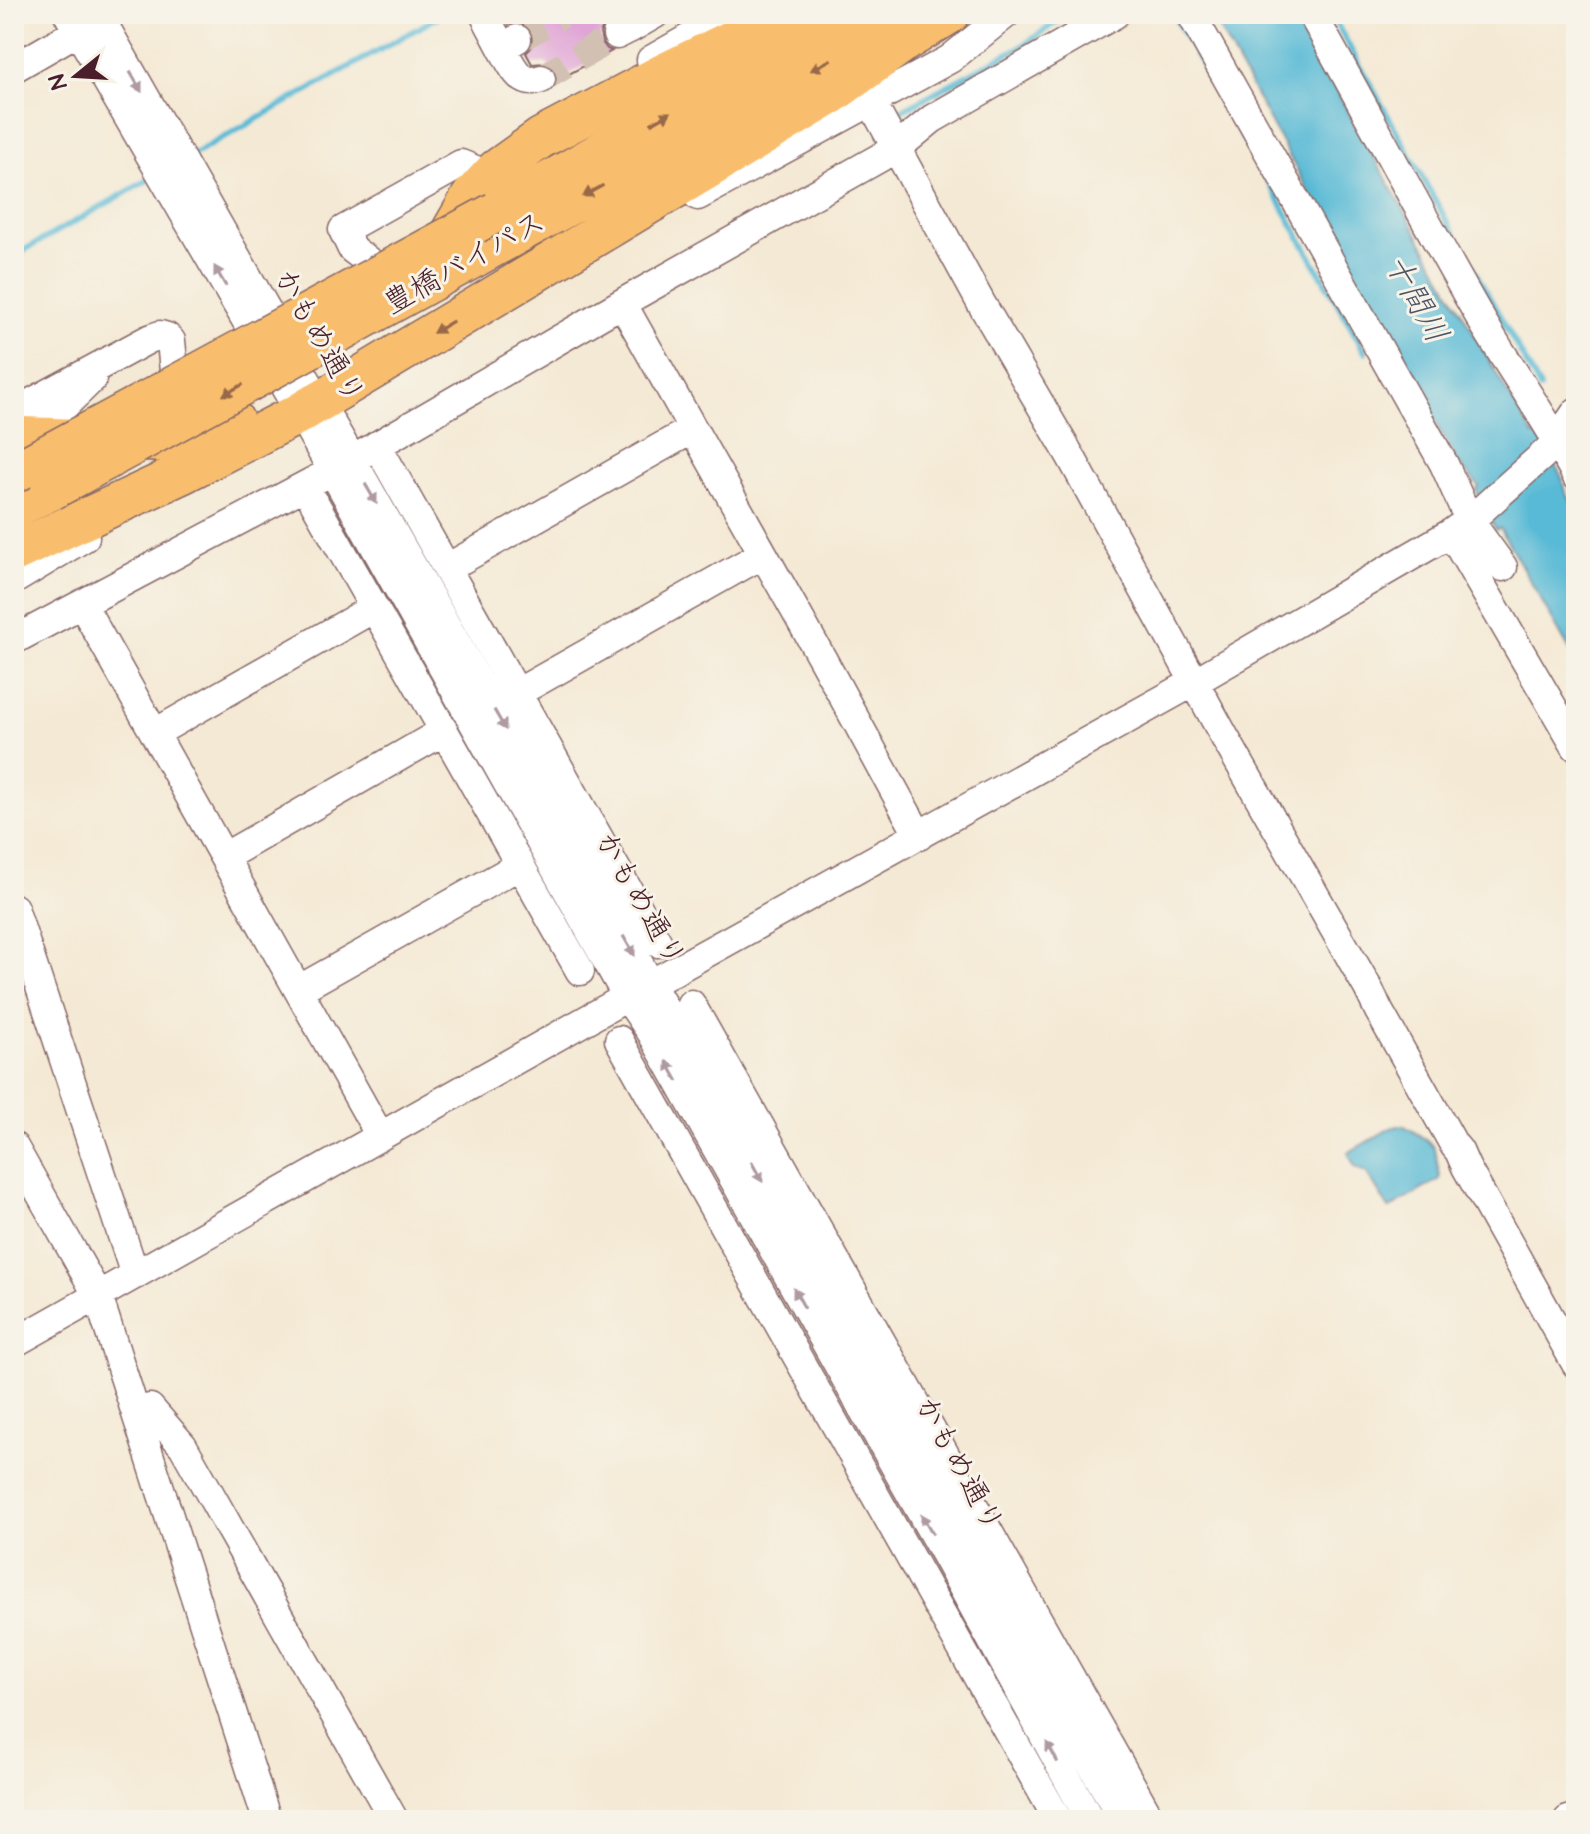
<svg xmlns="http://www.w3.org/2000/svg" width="1590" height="1834" font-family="'Architects Daughter','Klee One',sans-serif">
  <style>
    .water { fill: #58bad6; stroke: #516c80; stroke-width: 2 }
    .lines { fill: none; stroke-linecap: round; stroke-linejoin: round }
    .stream { stroke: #58bad6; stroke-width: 6 }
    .building { fill: #e0a4d6 }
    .minor-tunnel { stroke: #d2c1b2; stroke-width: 28; stroke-dasharray: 28 14; stroke-linecap: butt }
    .minor-casing { stroke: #866666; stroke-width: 31 }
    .highway-casing { stroke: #866666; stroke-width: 43 }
    .minor { stroke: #fff; stroke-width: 28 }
    .highway { stroke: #f9be6d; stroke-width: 40 }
    .highway-bridge-casing { stroke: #866666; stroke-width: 43; stroke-linecap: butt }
    .highway-bridge { stroke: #f9be6d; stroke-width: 40 }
    .oneway { fill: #996749 }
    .oneway2 { fill: #ae9aa0 }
    .labels { text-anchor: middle; stroke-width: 6; stroke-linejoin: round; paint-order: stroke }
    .street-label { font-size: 30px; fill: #4a1f2b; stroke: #f7f3e8 }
    .water-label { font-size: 32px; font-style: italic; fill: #4f5567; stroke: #f7f3e8 }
  </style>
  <rect width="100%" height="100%" fill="#f7f3e8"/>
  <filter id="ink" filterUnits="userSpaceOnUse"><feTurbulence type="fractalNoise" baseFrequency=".0125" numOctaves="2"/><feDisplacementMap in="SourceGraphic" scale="16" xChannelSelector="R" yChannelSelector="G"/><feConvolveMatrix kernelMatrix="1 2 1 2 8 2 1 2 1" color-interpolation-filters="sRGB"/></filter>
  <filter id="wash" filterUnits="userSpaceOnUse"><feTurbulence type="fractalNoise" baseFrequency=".006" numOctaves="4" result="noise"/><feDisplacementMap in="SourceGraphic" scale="32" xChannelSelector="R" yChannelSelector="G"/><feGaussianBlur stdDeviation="1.8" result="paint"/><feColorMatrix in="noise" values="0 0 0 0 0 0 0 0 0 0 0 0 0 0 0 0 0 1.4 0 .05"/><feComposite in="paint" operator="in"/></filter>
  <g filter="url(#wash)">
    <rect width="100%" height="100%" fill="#f4e9d4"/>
    <path class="water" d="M 1211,14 L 1293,14 L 1507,392 L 1534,436 L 1538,434 L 1560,472 L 1566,492 L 1576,510 L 1576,661 L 1500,528 L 1496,530 L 1476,490 L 1479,486 L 1457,461 Z
      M 1403,1125 C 1434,1145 1436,1141 1440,1179 L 1389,1209 L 1367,1173 L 1355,1167 L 1348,1153 L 1391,1128 Z"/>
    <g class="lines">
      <path class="stream" d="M 1173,14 L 1365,352
        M 1331,14 L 1540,388
        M 893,115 L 1024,45 L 1068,14
        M 189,157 L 438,17 L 437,14
        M 14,256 L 155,176"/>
    </g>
    <g id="blocks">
      <path class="building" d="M 504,14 L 604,14 L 606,22 L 600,33 L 602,42 L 607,49 L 612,51 L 558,80 L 557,74 L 553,67 L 545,63 L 532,64 L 526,53 L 531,48 L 534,40 L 531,30 L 525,24 L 518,22 L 509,24 Z"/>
    </g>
  </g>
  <g filter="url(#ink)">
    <use href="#blocks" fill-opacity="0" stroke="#866666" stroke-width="2"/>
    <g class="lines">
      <path class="minor-tunnel" d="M 518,39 L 562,14
        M 541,79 L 617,35"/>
      <g class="minor-casing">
        <path id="minor" d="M 68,14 L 300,413 L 627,997 L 651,1032 L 946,1557 L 1090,1820
          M 98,14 L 633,953 L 1123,1820
          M 484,14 L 502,48 L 517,39
          M 1191,14 L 1444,464 L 1469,520 L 1503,567
          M 1312,14 C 1368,113 1421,215 1478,314 C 1509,368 1547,419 1576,475
          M 629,29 L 655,14
          M 617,35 L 629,29 L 621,14
          M 502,48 C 511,63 519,88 541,79
          M 651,60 L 731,14
          M 14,68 L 78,31
          M 865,91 L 981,303 L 1071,457 L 1224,736 L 1368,988 L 1379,1011 L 1454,1145 L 1459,1151 L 1466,1167 L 1576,1364
          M 698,196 L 950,59 L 1006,14
          M 396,282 L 352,249 L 343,230 L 461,164 L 490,176
          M 622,303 L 823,660 L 919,836
          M 14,412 L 149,339 L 160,335 L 167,337 L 171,341 L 177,402
          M 22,437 L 53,417 L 92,379
          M 377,445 L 658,943
          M 352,460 L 622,303 L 897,148 L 932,119 L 1115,14
          M 305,486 L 580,971
          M 1451,533 L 1576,747
          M 447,568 L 693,429
          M 14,580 L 85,537
          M 82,604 L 380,1136
          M 14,640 L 321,477
          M 517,693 L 763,554
          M 155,733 L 374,608
          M 224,857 L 444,731
          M 14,908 L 135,1275
          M 298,990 L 520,865
          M 691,1004 L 1151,1820
          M 619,1040 L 1058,1820
          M 14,1147 L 98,1296 L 267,1820
          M 14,1343 L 627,997 L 1196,681 L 1451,533 L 1477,514 L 1553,446 L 1576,412
          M 150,1408 L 183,1446 L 394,1820
          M 1568,1820 L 1576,1818"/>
      </g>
      <g class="highway-casing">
        <path id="highway" d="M 496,212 L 842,14
          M 439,253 L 472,196 L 496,170 L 541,138 L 663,74 L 786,14
          M 473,258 L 879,33
          M 14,439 L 22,437 L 170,442 C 194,440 213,432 234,421
          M 14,508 L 51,490
          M 14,552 L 181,474 L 300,413 L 827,97 L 905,41 L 949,14"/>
      </g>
      <use href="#minor" class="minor"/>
      <use href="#highway" class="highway"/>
      <g class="highway-bridge-casing">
        <path id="highway-bridge" d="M 14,473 L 496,212
          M 51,490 L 473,258"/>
      </g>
      <use href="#highway-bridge" class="highway-bridge"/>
    </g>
    <defs><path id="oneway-solid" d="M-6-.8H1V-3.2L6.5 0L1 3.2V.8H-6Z" transform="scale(2)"/></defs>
    <g class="oneway">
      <use href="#oneway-solid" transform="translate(821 65) rotate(151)"/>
      <use href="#oneway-solid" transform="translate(661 118) rotate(-30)"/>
      <use href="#oneway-solid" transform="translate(593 191) rotate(151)"/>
      <use href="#oneway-solid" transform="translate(443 327) rotate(149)"/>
      <use href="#oneway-solid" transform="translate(233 390) rotate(151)"/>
    </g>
    <g class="oneway2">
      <use href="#oneway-solid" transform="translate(136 82) rotate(60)"/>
      <use href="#oneway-solid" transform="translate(220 276) rotate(-120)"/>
      <use href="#oneway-solid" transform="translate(371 494) rotate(60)"/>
      <use href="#oneway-solid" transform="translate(500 720) rotate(60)"/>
      <use href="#oneway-solid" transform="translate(629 946) rotate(60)"/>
      <use href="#oneway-solid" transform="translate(672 1071) rotate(-119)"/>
      <use href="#oneway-solid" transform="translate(757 1172) rotate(61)"/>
      <use href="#oneway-solid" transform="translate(799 1298) rotate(-119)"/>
      <use href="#oneway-solid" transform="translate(927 1524) rotate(-120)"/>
      <use href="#oneway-solid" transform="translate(1052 1752) rotate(-119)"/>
    </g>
  </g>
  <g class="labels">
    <g class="street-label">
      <text transform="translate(464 262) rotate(-29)" y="10">豊橋バイパス</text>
      <text transform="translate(320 336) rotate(60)" y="10">かもめ通り</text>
      <text transform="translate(641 899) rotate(60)" y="10">かもめ通り</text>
      <text transform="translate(960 1464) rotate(61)" y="10">かもめ通り</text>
    </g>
    <g class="water-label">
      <text transform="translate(1417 298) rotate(61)" y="11">十間川</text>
    </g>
  </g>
  <rect width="1590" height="1834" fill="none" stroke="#f7f3e8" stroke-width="48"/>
  <g transform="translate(76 76) rotate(252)" stroke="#f7f3e8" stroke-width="6" paint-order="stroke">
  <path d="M0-6L14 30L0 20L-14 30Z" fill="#4a1f2b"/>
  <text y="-12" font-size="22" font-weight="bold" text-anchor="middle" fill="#4a1f2b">N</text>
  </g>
</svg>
